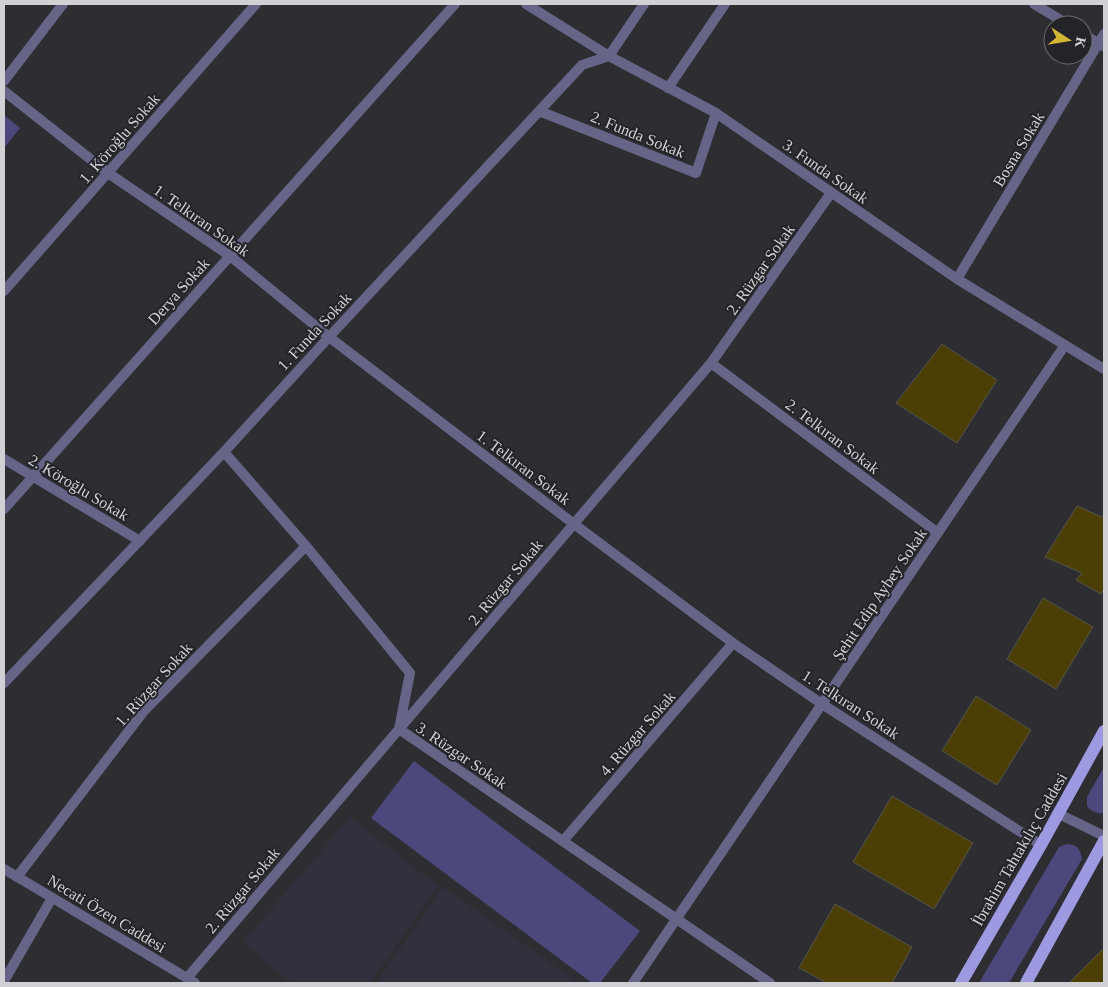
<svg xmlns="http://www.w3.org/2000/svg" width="1108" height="987" font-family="Georgia,serif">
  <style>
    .built { fill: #31313d }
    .green { fill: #4c487c }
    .building { fill: #4c3f06; stroke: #55544d }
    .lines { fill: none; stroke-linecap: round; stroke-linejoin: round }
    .minor { stroke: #666587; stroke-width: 10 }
    .tertiary { stroke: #666587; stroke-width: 10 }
    .primary { stroke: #9e9ae2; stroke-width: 12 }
    .labels { text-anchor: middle; stroke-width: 4; stroke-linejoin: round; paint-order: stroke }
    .street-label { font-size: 16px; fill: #d1d1d5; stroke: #232329 }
  </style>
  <rect width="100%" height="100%" fill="#2d2d32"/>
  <path class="built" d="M 350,817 L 438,886 L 370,983 L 291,983 L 243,942 Z
    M 443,887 L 579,983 L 376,983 Z"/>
  <path class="green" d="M 4,115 L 20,128 L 4,148 Z
    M 414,761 L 640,931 L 600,983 L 592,983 L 371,818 Z
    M 1104,767 L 1104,813 C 1097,814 1092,812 1087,806 L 1087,797 Z
    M 1067,844 C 1078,845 1080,849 1082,859 L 1009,983 L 979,983 L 1059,847 Z"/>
  <path class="building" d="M 942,344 L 997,380 L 957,443 L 896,403 Z
    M 1077,506 L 1102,517 L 1104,514 L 1104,589 L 1101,594 L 1076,580 L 1082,573 L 1045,557 Z
    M 1043,598 L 1093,627 L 1056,689 L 1007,659 Z
    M 976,696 L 1031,730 L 997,785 L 942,751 Z
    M 892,796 L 973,843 L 934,909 L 853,862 Z
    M 835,904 L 912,947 L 892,983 L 827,983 L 799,968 Z
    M 1104,948 L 1104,983 L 1069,983 Z"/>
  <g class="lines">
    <path class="minor" d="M 526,4 L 609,56 L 716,113 L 957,279 L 1104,369
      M 1034,4 L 1069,25
      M 1083,34 L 1103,46
      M 4,81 L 63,4
      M 668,88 L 725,4
      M 4,91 L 108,173 L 230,256 L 329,337 L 574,524 L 733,643 L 822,704 L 1041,845
      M 539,111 L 696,173 L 716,113
      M 957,279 L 1104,34
      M 4,291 L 256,4
      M 711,363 L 938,533
      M 224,452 L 306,546 L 410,673 L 399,729 L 770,983
      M 4,459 L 140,541
      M 4,509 L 455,4
      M 4,683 L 224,452 L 329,337 L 582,65 L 609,56 L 644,4
      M 1059,814 L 1104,836
      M 563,841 L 733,643
      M 17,877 L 144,711 L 306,546
      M 187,978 L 711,363 L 831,193
      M 4,981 L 52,898
      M 633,983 L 1065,345"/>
    <path class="tertiary" d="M 4,869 L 187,978 L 195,983"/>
    <path class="primary" d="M 961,983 L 1041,845 L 1104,731
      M 1026,983 L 1104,841"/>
  </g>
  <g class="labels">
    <g class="street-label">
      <text transform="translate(638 134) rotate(22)" y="6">2. Funda Sokak</text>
      <text transform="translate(119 138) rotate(-49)" y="6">1. Köroğlu Sokak</text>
      <text transform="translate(1018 149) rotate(-59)" y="6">Bosna Sokak</text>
      <text transform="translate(826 171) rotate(35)" y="6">3. Funda Sokak</text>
      <text transform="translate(202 220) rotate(35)" y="6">1. Telkıran Sokak</text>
      <text transform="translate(760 269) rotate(-55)" y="6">2. Rüzgar Sokak</text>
      <text transform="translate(178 291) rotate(-48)" y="6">Derya Sokak</text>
      <text transform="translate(314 331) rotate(-47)" y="6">1. Funda Sokak</text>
      <text transform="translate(833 436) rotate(37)" y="6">2. Telkıran Sokak</text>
      <text transform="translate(524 467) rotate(37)" y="6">1. Telkıran Sokak</text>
      <text transform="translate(79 487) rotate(31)" y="6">2. Köroğlu Sokak</text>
      <text transform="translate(505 582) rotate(-50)" y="6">2. Rüzgar Sokak</text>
      <text transform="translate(879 594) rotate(-56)" y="6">Şehit Edip Aybey Sokak</text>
      <text transform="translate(153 684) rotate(-48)" y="6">1. Rüzgar Sokak</text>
      <text transform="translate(851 704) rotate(33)" y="6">1. Telkıran Sokak</text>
      <text transform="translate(637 733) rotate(-49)" y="6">4. Rüzgar Sokak</text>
      <text transform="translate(462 755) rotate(34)" y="6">3. Rüzgar Sokak</text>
      <text transform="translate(1019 849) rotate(-60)" y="6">İbrahim Tahtakılıç Caddesi</text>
      <text transform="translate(242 890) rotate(-50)" y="6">2. Rüzgar Sokak</text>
      <text transform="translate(107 913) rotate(31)" y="6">Necati Özen Caddesi</text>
    </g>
  </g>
  <rect width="1108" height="987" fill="none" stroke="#d1d1d5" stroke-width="10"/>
  <g transform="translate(1068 40) rotate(102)"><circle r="24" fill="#232329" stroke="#69696e"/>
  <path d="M0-4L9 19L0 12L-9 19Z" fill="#d4b635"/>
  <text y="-8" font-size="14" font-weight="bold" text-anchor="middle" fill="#d1d1d5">K</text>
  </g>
</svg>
